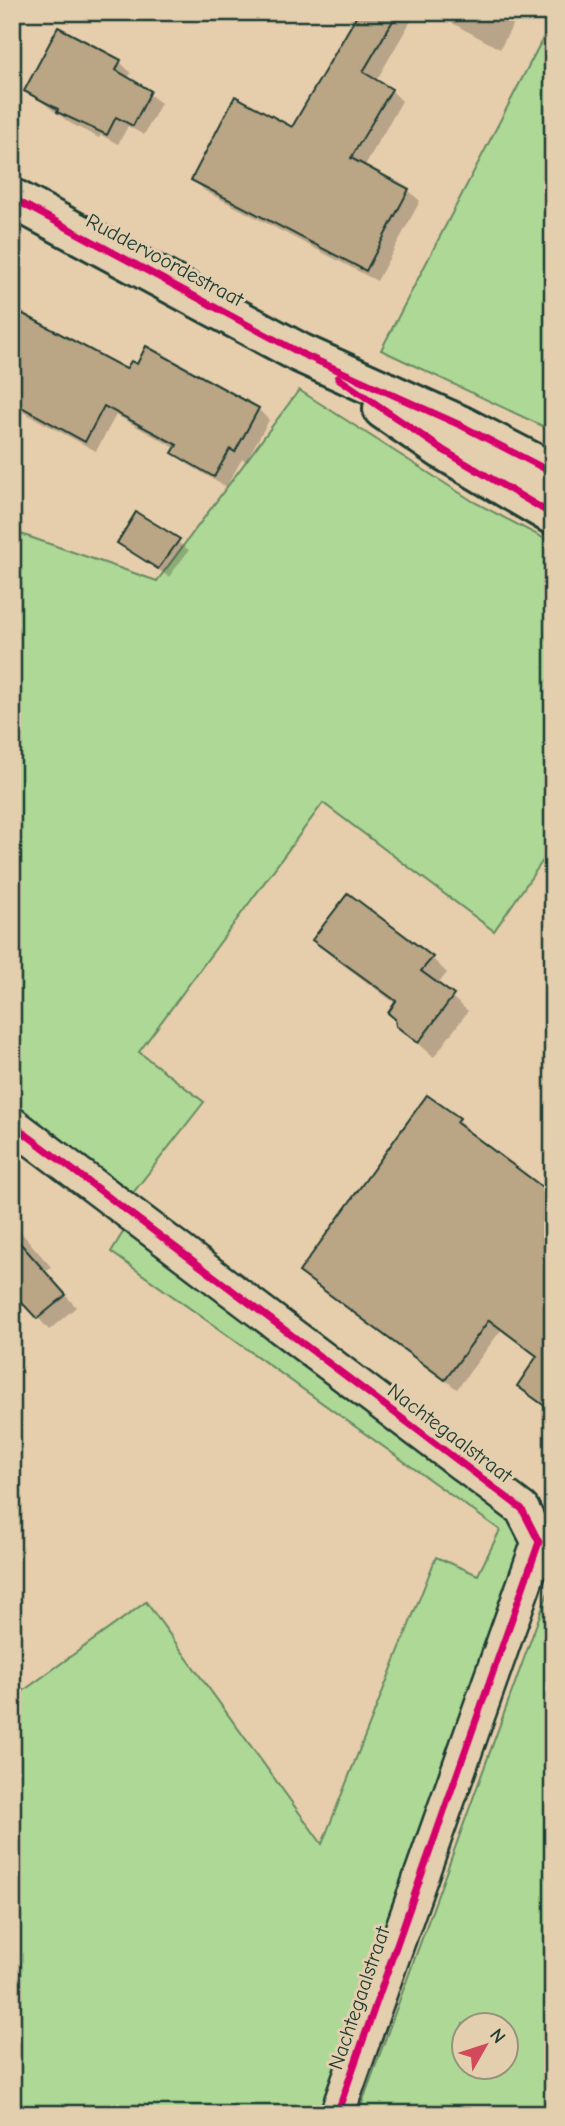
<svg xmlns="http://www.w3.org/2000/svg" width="565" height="2126" font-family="'Comic Neue',sans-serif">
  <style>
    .green { fill: #aed895; stroke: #668a64; stroke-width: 2; fill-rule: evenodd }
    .shadow { fill: #0003 }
    .building { fill: #baa585; stroke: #1f3d34; stroke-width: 2 }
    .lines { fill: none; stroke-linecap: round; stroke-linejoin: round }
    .street-casing { stroke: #1f3d34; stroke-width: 38 }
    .secondary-casing { stroke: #1f3d34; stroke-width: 44 }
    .street { stroke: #e3cead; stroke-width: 33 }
    .secondary { stroke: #e3cead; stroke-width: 38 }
    .cycleway-casing { stroke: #e3cead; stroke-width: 11 }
    .cycleway { stroke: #d6006c; stroke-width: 7 }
    .labels { text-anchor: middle; stroke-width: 6; stroke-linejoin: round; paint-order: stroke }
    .street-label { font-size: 21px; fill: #1f3d34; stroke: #e3cead }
  </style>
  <rect width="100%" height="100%" fill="#e6cdab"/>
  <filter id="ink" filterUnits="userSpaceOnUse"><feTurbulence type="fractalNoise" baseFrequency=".0143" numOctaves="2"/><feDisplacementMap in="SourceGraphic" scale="14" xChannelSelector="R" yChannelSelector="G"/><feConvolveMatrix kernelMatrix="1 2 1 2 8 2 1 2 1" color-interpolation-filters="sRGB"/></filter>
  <g filter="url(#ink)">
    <path class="green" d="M 553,19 L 553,431 L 381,350 Z
      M 299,390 L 474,502 L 553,543 L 553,846 L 494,931 L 323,803 L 139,1052 L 204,1102 L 132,1194 L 12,1105 L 12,531 L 157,581 Z
      M 131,1219 L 533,1519 L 327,2114 L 12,2114 L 12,1699 L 146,1602 L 322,1844 L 436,1557 L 478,1575 L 500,1530 L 111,1252 Z
      M 553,1579 L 553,2114 L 358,2114 ZM 505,2024 L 505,2066 L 463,2066 L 463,2024 Z"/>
    <path class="shadow" d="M 361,12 L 416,12 L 376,81 L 392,91 L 389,91 L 345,165 L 348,166 L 392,91 L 402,101 L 364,167 L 408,190 L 420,201 L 377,281 L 205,191 L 193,179 L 293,129 Z
      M 432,12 L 543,12 L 537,25 L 518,15 L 500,49 Z
      M 59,30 L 120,62 L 131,73 L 128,79 L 161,103 L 144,135 L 128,126 L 118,144 L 101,135 L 99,138 L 70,123 L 26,90 Z
      M 12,310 L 127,372 L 258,409 L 269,420 L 246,461 L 242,459 L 226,487 L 186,463 L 175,452 L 177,449 L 116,415 L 96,451 L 12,406 Z
      M 137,514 L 189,550 L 169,577 L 120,543 Z
      M 315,940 L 432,958 L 447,973 L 437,985 L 468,1011 L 434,1057 L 398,1025 L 396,1004 L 330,955 Z
      M 459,1120 L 470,1131 L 468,1134 L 553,1197 L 553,1413 L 519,1385 L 538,1358 L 501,1330 L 457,1389 L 301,1272 Z
      M 12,1222 L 51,1267 L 45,1272 L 76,1307 L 49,1330 L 17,1294 L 12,1299 Z"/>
    <path class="building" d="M 359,12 L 398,12 L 363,72 L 392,89 L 351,158 L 409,189 L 366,271 L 191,180 L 235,96 L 292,127 Z
      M 58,27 L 121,60 L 116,70 L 151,91 L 133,126 L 116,117 L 107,135 L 57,112 L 58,109 L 24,91 Z
      M 12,308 L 126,369 L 131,361 L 137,364 L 146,346 L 259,408 L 235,452 L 230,449 L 214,477 L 172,453 L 177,445 L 104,406 L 85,442 L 12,402 Z
      M 136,512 L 180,539 L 158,569 L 117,543 Z
      M 348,893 L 433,957 L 421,971 L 454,995 L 418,1043 L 396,1026 L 395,1019 L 388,1013 L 396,1001 L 312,940 Z
      M 427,1095 L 460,1118 L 457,1123 L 553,1195 L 553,1412 L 517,1386 L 537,1356 L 489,1320 L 445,1380 L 299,1272 Z
      M 12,1234 L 66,1295 L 37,1319 L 12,1292 Z"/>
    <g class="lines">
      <g class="street-casing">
        <path id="street" d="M 12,1124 L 522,1509 L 539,1542 L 337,2114"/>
      </g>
      <g class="secondary-casing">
        <path id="secondary" d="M 12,198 L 300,353 L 460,425 L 553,473
          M 383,409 L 443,450 L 553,515"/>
      </g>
      <use href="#street" class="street"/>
      <use href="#secondary" class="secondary"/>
      <g class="cycleway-casing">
        <path id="cycleway" d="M 12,198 L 300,353 L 460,425 L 553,473
          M 338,378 L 443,450 L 553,515
          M 12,1124 L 522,1509 L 539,1542 L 337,2114"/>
      </g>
      <use href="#cycleway" class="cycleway"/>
    </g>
  </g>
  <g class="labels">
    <g class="street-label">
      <text transform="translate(165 260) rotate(28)" y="7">Ruddervoordestraat</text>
      <text transform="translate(450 1433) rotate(37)" y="7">Nachtegaalstraat</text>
      <text transform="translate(359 1998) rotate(-71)" y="7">Nachtegaalstraat</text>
    </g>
  </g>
  <rect width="565" height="2126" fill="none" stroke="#e3cead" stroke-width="42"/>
  <rect x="21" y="21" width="523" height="2084" fill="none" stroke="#1f3d34" stroke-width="2.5" filter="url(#ink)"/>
  <g transform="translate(485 2046) rotate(51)"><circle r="33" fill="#e3cead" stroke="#95947d" stroke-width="2"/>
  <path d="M0-5L12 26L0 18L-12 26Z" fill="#d1495b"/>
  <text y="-10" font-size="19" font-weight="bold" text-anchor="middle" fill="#1f3d34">N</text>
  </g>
</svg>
